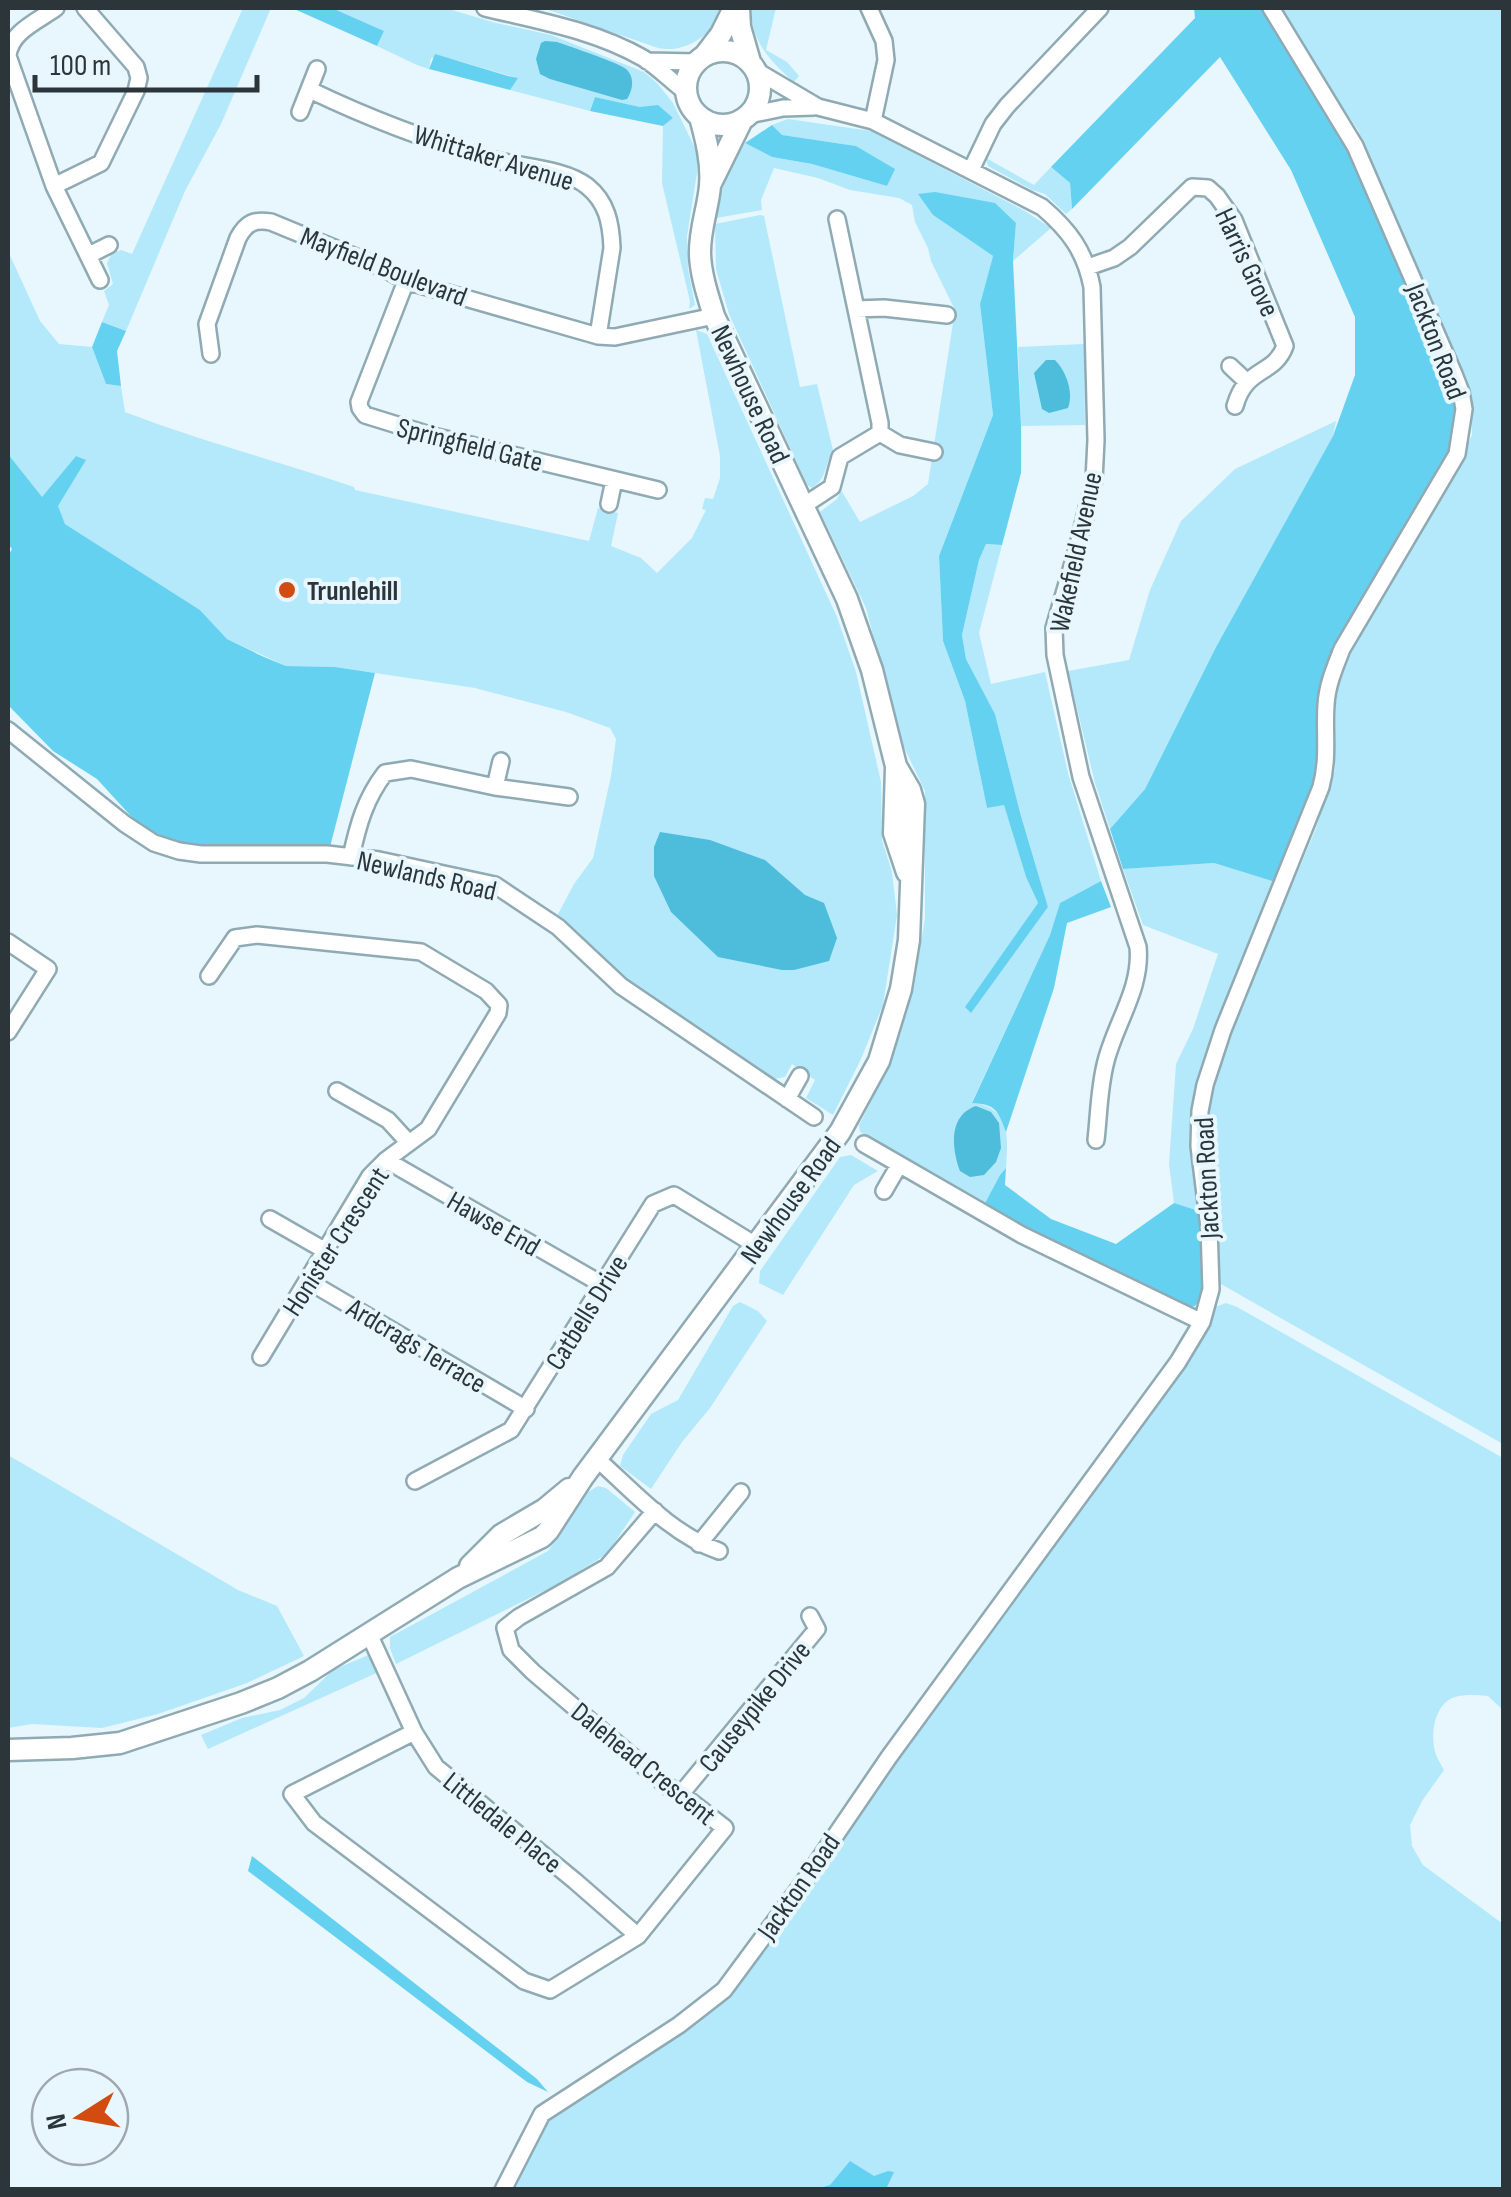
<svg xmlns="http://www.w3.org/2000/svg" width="1511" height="2197" font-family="'Sofia Sans Condensed',sans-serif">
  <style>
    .green { fill: #b3e9fa }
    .forest { fill: #65d1f1 }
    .water { fill: #4ebcdb }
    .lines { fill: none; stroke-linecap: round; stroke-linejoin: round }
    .minor-casing { stroke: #90aab3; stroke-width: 20 }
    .tertiary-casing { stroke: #90aab3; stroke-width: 25 }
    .minor { stroke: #fff; stroke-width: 15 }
    .tertiary { stroke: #fff; stroke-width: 20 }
    .poi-dot { fill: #d24c11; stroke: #e7f7fd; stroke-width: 4 }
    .labels { text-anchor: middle; stroke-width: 8; stroke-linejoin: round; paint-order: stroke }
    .street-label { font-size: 28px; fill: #2c363a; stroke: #e7f7fd }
    .poi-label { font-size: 28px; font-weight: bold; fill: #2c363a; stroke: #e7f7fd; text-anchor: start }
  </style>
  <rect width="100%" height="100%" fill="#e7f7fd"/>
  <path class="green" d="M 243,8 L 271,8 L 221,124 L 185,191 L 126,331 L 102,322 L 109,305 L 104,291 L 113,284 L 107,263 L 111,255 L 121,250 L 132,254 Z
    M 332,8 L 445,8 L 496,23 L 551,35 L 644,72 L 657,83 L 673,103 L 697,152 L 697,173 L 687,236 L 688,269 L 695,305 L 689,309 L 690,301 L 662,183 L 663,126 L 673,118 L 640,107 L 595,97 L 590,111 L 510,90 L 517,78 L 459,61 L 431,58 L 429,69 L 417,65 L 377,46 L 384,31 Z
    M 543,8 L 722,8 C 714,35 685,54 658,48 Z
    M 751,8 L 776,8 L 766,50 L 787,62 L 799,76 L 794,82 C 770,61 751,41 751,8 Z
    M 1277,8 L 1503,8 L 1503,1444 L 1219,1283 L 1217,1278 L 1206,1128 L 1219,1058 L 1315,831 L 1335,770 L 1336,702 L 1340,678 L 1350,653 L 1447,486 L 1472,435 L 1470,394 L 1358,130 Z
    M 788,119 L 871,131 L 1025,211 L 1051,228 L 1013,261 L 1016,223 L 933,215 L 993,256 L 980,304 L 993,415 L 939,556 L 943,641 L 965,701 L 987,808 L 1004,804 L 1026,877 L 1038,903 L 966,1007 L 970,1012 L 1048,907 L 1021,816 L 995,714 L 966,659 L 962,635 L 979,560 L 986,544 L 1002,545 L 979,633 L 991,684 L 1045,672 L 1068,773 L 1101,881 L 1060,903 L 1050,935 L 972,1102 C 1011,1109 1008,1134 1006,1168 L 1000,1175 L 984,1205 L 860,1132 L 859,1125 L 880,1084 L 914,988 L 925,918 L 925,791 L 901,741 L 866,608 L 820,512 L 837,499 L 841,490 L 860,522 L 913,496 L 928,484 L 955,310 L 931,261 L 928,248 L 915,222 L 912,205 L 899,198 L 850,190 L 818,178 L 774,168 L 761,200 L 762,210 L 716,218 C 720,189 730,167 745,143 L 772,157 L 812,164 L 887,186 L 894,169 L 856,146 L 781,135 L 772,125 Z
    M 986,158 L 1034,185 L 1051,167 L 1070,183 L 1072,209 L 1066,214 L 1045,194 L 1032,190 L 988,166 Z
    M 760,215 L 764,216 L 800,387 L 817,384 L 833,450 C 825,464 827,479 812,488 L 807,485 L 729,314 L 716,269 L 715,224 Z
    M 8,251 L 40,321 L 59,344 L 92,347 L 106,384 L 121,386 L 125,412 C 200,441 278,461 354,487 L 355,490 L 589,541 L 598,508 L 618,513 L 611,546 L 641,558 L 657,573 L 692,538 L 706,510 L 702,509 L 705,498 L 713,499 L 720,478 L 720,456 L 696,330 L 707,334 L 837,617 L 856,672 L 881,782 L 882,840 L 892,872 L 897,915 L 883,1005 L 861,1059 L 833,1115 L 806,1098 L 815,1080 L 792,1064 L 785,1077 L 774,1079 L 639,992 L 556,918 L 574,884 L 593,858 L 611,776 L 616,739 L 610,728 L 566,712 L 475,688 L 335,667 L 286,666 L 227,639 L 200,610 L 65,524 L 57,506 L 85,460 L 76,456 L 42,498 L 8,454 Z
    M 1084,344 L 1085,425 L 1021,426 L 1018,347 Z
    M 1336,421 L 1333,436 L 1216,647 L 1145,789 L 1110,829 L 1095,783 L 1068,671 L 1129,660 L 1150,590 L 1181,521 L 1235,469 Z
    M 1214,863 L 1275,882 C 1247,951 1210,1021 1196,1095 C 1188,1133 1194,1173 1199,1211 L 1174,1203 L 1169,1164 L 1176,1064 L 1193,1029 L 1218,954 L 1143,925 L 1123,869 Z
    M 851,1155 L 878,1171 L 854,1185 L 783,1295 L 759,1283 L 760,1271 L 840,1157 Z
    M 740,1302 L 758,1311 L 767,1321 L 710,1408 L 682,1442 L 651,1489 L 620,1466 L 623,1455 L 651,1414 L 678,1400 L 733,1306 Z
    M 1226,1303 L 1237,1307 L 1503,1458 L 1503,1710 L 1488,1696 C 1477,1695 1465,1694 1455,1697 C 1436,1703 1431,1729 1434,1747 C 1435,1755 1440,1763 1444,1770 L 1422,1801 L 1410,1825 L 1412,1846 L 1423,1865 L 1503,1924 L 1503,2189 L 509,2190 L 546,2119 L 706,2015 L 742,1976 L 1203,1336 L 1215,1307 Z
    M 8,1455 L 238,1590 L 277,1606 L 304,1656 L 247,1683 L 158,1714 L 102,1728 L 32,1724 L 8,1728 Z
    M 598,1486 L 606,1488 L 635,1512 L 607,1554 L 558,1584 L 396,1664 L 390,1648 L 390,1637 L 548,1551 L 588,1492 Z
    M 373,1653 L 381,1671 L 208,1749 L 201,1735 L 242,1718 L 280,1710 L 304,1698 L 333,1670 Z"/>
  <path class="forest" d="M 292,8 L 332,8 L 384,31 L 377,46 Z
    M 1194,8 L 1265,8 L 1359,165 L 1449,381 L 1455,407 L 1452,451 L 1434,485 L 1325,666 L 1320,703 L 1318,775 L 1275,882 L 1214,863 L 1123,869 L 1110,829 L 1145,789 L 1216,647 L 1333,436 L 1355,375 L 1355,317 L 1291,170 L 1220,57 L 1072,209 L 1070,183 L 1051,167 L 1195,18 Z
    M 435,54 L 508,76 L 518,78 L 510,90 L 429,69 Z
    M 595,97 L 640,107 L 658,105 L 673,118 L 663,126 L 590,111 Z
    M 772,125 L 782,135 L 856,146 L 895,169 L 887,186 L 812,164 L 772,157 L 745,143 Z
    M 935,192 L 995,203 L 1016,223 L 1013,261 L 1021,426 L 1021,473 L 1002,545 L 986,544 L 979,560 L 962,635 L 966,659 L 995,714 L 1021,816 L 1048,907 L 971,1013 L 965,1007 L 1038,903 L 1026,877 L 1004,805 L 987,808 L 965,701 L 943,641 L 939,556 L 993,415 L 980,304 L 993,256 L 933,215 L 918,194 Z
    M 102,322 L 126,331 L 117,351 L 121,386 L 106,384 L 92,347 Z
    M 8,454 L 42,497 L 76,456 L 86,460 L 58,506 L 65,524 L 200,610 L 227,639 L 264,657 L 286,666 L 335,667 L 375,673 L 330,847 L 203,849 L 176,842 L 140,826 L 97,779 L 53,751 L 8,705 L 8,556 L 12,549 L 8,544 Z
    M 1101,881 L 1111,907 L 1067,923 L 1054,988 L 1006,1132 C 998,1111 996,1104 972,1103 L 1050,935 L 1060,903 Z
    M 1006,1168 L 1005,1185 L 1051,1219 L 1116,1244 L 1174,1203 L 1199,1211 L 1202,1297 L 1195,1306 L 1188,1308 L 1080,1258 L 984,1205 L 1000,1175 Z
    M 252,1856 L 537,2079 L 548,2092 L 527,2082 L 248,1871 Z
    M 850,2161 L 874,2176 L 888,2171 L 894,2172 L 886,2189 L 817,2189 L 830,2185 Z"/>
  <path class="water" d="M 545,41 L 557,42 C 571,47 617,62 626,69 C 635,77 633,90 627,99 L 622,100 L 550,79 L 540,74 L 536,59 L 541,43 Z
    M 1046,360 L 1055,360 C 1066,371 1074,392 1068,408 L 1049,413 L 1042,409 L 1034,373 Z
    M 660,832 L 710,840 L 765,860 L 805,895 L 824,903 L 837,938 L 829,961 L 794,970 L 782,970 L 718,957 L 671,912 L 654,876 L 654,847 Z
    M 976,1106 L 991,1112 L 999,1123 L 1001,1148 L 996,1162 L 984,1175 L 970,1177 L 960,1171 C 951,1147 949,1115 976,1106 Z"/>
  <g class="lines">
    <g class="minor-casing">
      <path id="minor" d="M 56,8 C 38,21 10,32 8,56 L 54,186 L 100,280
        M 485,8 C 539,21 594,30 643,58 C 658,67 672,82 686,92
        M 869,8 L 884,41 L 886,60 L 873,121
        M 647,61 L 696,62
        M 757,71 L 818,107 L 873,121 L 1042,207 C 1069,230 1085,251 1092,287 L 1096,440 L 1094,480 L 1077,549 L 1054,628 L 1055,655 L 1081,777 L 1138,947 C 1142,988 1116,1022 1106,1061 C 1099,1087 1099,1114 1096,1140
        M 310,90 C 368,118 429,141 491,159 C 519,167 564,168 587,186 C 607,202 611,223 612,248 L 598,336
        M 300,112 L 317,69
        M 749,115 L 783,108 L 814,107
        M 971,170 L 993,124 L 1007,106 L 1100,8
        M 54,186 L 101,163 L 136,91 L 139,78 L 136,67 L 85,8
        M 89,255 L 109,245
        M 1088,267 L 1114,258 L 1130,247 L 1192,187 L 1208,188 L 1217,196 L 1234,220 L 1285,346 C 1274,376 1246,366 1235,406
        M 406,281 L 359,402 L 360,408 L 365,415 L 433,436 L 658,490
        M 856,309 L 884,308 L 947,315
        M 211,354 L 207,324 L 238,238 C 246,223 254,219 271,222 L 385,269 L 406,281 L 598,336 L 615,337 L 714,316
        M 1230,366 L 1246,381
        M 880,433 L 900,445 L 934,452
        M 609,504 L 614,480
        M 803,506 L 832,487 L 840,457 L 880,433 L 880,423 L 837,219
        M 8,730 L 125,824 L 154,843 L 179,851 L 201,854 L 327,854 L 379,860 L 495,885 L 558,927 L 621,986 L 814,1117
        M 495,787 L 501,761
        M 351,857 C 358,825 365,799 385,773 L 411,769 L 495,787 L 569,797
        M 8,942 L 48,969 L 8,1032
        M 209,976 L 235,938 L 257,935 L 421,952 L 486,991 L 499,1005 L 498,1013 L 428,1129 L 386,1160 L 370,1176 L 261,1357
        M 337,1091 L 388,1120 L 409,1143
        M 787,1099 L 800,1076
        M 864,1144 L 1022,1235 L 1202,1322
        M 386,1160 L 603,1285
        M 884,1191 L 899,1165
        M 270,1219 L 324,1250
        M 308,1281 L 526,1409
        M 597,1459 C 634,1492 672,1535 719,1551
        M 415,1481 L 511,1430 L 653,1204 L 674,1195 L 757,1246
        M 699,1544 L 741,1492
        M 369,1634 L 414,1732 L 436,1767 L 575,1881 L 638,1936
        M 414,1732 L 292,1794 L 314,1823 L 524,1981 L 550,1990 L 638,1936 L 725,1828 L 681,1794 L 667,1786 L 533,1672 L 511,1650 L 505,1628 L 519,1617 L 607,1567 L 655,1511
        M 681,1794 L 817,1629 L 810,1616
        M 503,2190 L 542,2114 L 679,2025 L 724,1990 L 803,1883 L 889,1757 L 1178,1362 L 1202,1322 L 1211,1289 L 1209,1227 L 1199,1146 L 1200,1111 L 1205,1085 L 1223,1030 L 1321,787 C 1329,756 1324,735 1326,705 C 1327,685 1335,667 1342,649 L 1457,454 L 1464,409 L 1461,392 L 1454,374 L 1355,146 L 1271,8"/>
    </g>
    <g class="tertiary-casing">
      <path id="tertiary" d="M 739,8 L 740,27 L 750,62
        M686 88a37 37 0 1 1 74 0a37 37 0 1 1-74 0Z
        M 705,55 L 721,34 L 734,8
        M 711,183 L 742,120
        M 896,768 L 894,833 L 907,872
        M 470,1566 L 501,1535 L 545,1509 L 569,1489
        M 8,1750 L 72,1748 L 120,1743 L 241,1703 L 278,1688 L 310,1671 L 458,1578 L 542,1537 L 548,1531 L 583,1477 L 840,1132 L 879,1061 L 901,989 L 909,940 L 914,804 L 910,790 L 896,766 L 872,670 L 847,599 L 714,316 C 708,296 701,276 700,255 C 699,231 708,209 710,186 C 712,162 706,139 700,117"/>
    </g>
    <use href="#minor" class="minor"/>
    <use href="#tertiary" class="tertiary"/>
  </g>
  <circle class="poi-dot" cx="287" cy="590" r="10"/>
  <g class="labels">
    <g class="street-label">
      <text transform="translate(494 157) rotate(17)" y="10">Whittaker Avenue</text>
      <text transform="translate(1248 262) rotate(65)" y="10">Harris Grove</text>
      <text transform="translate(384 266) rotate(21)" y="10">Mayfield Boulevard</text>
      <text transform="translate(1437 341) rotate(69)" y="10">Jackton Road</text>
      <text transform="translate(751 394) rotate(65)" y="10">Newhouse Road</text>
      <text transform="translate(470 444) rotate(14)" y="10">Springfield Gate</text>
      <text transform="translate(1075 552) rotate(-78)" y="10">Wakefield Avenue</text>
      <text transform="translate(427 875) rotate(13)" y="10">Newlands Road</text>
      <text transform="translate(1206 1178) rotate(-93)" y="10">Jackton Road</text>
      <text transform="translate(790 1200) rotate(-54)" y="10">Newhouse Road</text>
      <text transform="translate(494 1223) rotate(30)" y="10">Hawse End</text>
      <text transform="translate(335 1241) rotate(-57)" y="10">Honister Crescent</text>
      <text transform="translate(586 1312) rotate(-58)" y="10">Catbells Drive</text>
      <text transform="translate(417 1345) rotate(31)" y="10">Ardcrags Terrace</text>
      <text transform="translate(754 1706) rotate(-51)" y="10">Causeypike Drive</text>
      <text transform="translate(644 1763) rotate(39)" y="10">Dalehead Crescent</text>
      <text transform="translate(503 1822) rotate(39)" y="10">Littledale Place</text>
      <text transform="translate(798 1886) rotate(-55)" y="10">Jackton Road</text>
    </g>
    <g class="poi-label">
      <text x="307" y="600">Trunlehill</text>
    </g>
  </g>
  <rect width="1511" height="2197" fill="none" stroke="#2c363a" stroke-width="20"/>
  <g transform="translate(80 2117) rotate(259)"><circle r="48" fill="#e7f7fd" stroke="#9caaaf" stroke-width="2.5"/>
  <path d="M0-8L18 38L0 25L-18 38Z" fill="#d24c11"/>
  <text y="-15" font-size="28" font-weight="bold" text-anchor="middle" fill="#2c363a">N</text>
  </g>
  <path d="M35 75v15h222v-15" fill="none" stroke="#2c363a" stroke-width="5"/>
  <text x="50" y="75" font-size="30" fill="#2c363a" stroke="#e7f7fd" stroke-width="8" paint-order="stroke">100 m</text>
</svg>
